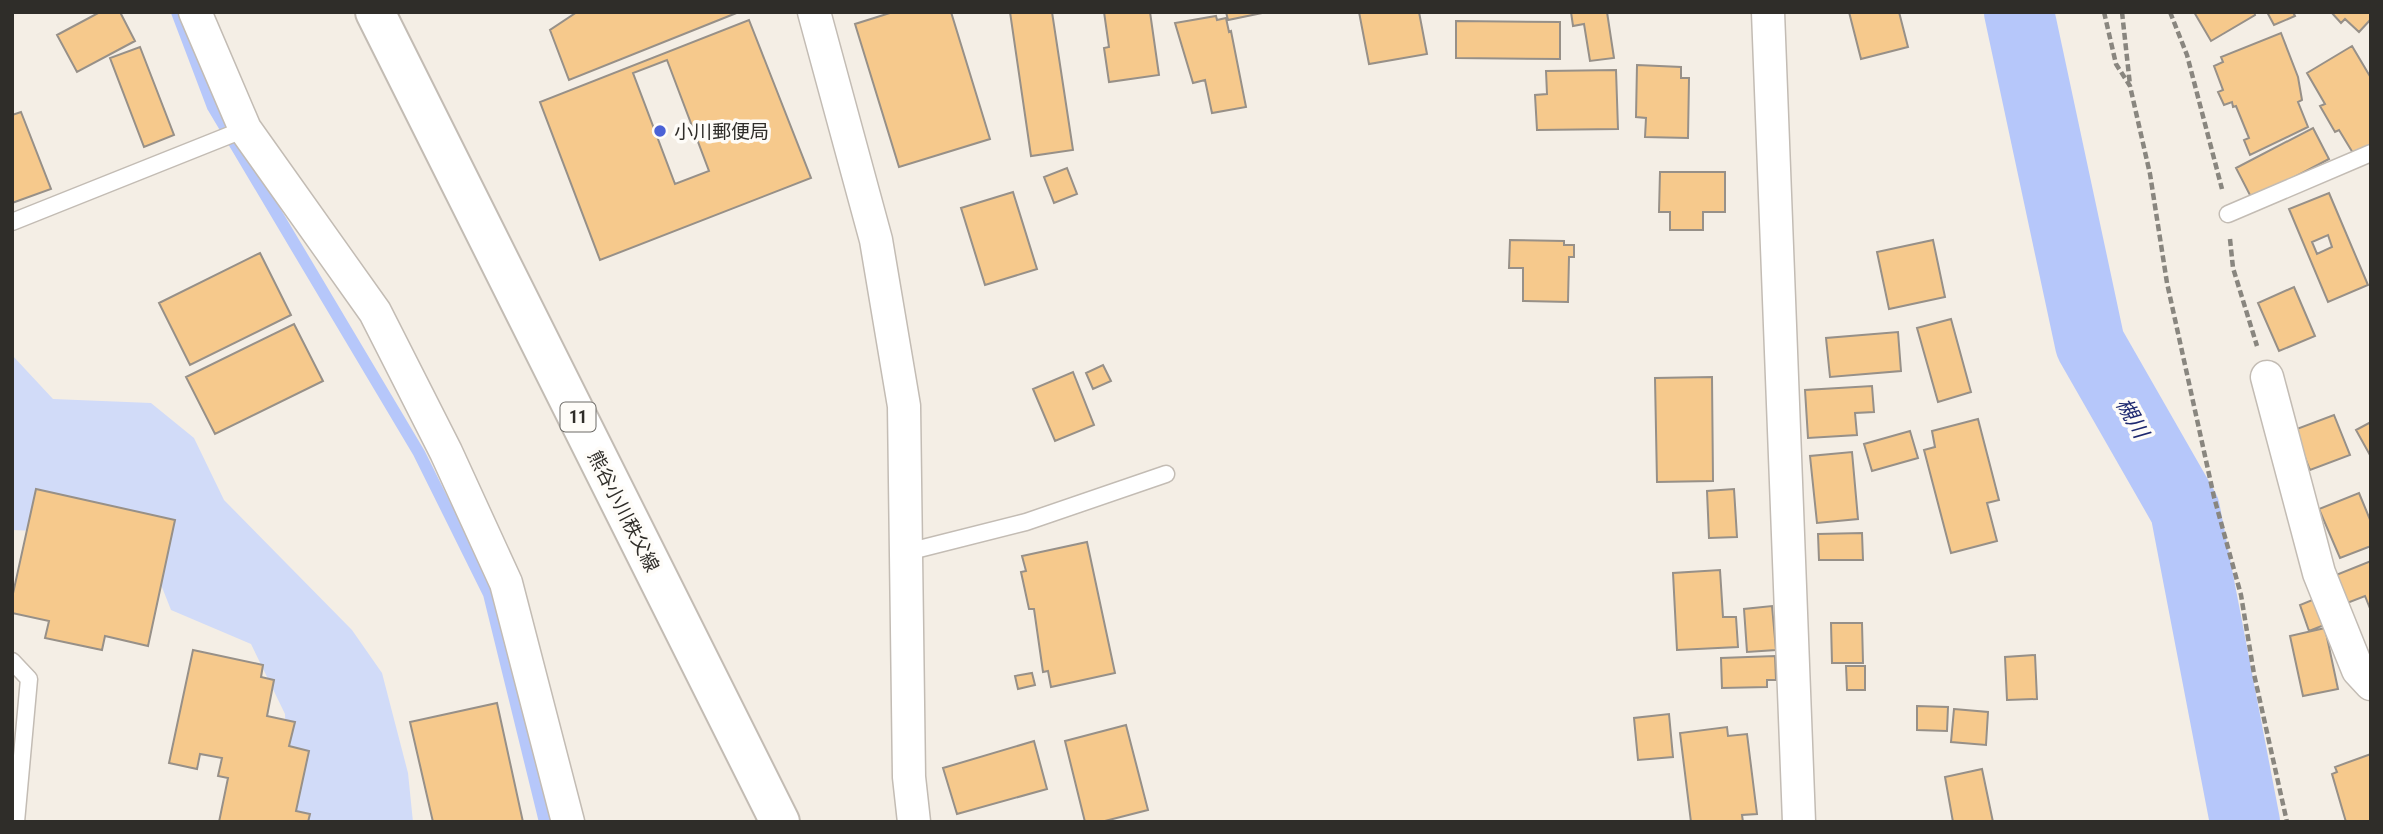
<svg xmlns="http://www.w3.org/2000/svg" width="2383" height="834" font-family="'Roboto Condensed','Noto Sans JP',sans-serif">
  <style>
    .green { fill: #d1dbf8 }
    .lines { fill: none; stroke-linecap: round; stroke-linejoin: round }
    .stream { stroke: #b6c7fa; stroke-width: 12 }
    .river { stroke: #b6c7fa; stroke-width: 70 }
    .building { fill: #f6c98c; stroke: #979088; stroke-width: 2; fill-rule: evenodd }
    .lane-casing { stroke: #c3bcb4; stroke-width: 19 }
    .street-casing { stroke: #c3bcb4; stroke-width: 35 }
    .primary-casing { stroke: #c3bcb4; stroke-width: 42 }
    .path { stroke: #89867f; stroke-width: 4.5; stroke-dasharray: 7 3.5; stroke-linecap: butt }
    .lane { stroke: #fff; stroke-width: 16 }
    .street { stroke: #fff; stroke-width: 32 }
    .primary { stroke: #fff; stroke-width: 38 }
    .poi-dot { fill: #4b62d6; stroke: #fefcf8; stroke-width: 2.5 }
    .labels { text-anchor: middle; stroke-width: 7; stroke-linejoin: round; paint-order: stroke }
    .shield { fill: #fefcf8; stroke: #6d6b67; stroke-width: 2 }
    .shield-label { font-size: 18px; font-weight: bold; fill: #2f2d29 }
    .poi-label { font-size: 19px; fill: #2f2d29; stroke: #fefcf8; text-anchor: start }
    .street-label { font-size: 19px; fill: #2f2d29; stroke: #fefcf8 }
    .water-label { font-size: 21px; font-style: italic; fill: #1d286f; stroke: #fefcf8 }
  </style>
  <rect width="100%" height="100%" fill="#f4eee5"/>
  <path class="green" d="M 12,355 L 53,399 L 151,403 L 194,438 L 224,500 L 352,630 L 382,673 L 408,773 L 413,822 L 288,822 L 285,714 L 251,644 L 171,610 L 156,572 L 84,533 L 12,530 Z"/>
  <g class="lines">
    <path class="stream" d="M 177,12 L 213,107 L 419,453 L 489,594 L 545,822"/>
    <path class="river" d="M 2019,12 L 2090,344 L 2185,510 L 2245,822"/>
  </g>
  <path class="building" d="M 100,12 L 120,12 L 135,41 L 77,72 L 57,35 Z
    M 577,12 L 739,12 L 569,80 L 550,30 Z
    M 893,12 L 951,12 L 990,139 L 899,167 L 855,24 Z
    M 1010,12 L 1052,12 L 1073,150 L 1031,156 Z
    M 1104,12 L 1150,12 L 1159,75 L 1109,82 L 1104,48 L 1109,47 Z
    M 1226,12 L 1267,12 L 1228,20 Z
    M 1359,12 L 1419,12 L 1427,54 L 1369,64 Z
    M 1571,12 L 1607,12 L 1614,58 L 1590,61 L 1584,24 L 1573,26 Z
    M 1849,12 L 1899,12 L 1908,47 L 1861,59 Z
    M 2194,12 L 2254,12 L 2255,15 L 2211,41 Z
    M 2267,12 L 2293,12 L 2295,16 L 2274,25 Z
    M 2331,12 L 2371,12 L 2371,19 L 2359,32 L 2345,19 L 2341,23 Z
    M 1216,16 L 1217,20 L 1226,18 L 1229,32 L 1231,31 L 1246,107 L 1212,113 L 1205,80 L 1193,83 L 1175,23 Z
    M 749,20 L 811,178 L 600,260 L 540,102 ZM 667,60 L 709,171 L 675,184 L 633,73 Z
    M 1456,21 L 1560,22 L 1560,59 L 1456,58 Z
    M 2281,33 L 2298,77 L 2302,100 L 2298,102 L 2308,127 L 2250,155 L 2244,140 L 2249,138 L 2236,106 L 2233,107 L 2232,102 L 2224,105 L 2218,92 L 2223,90 L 2214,66 L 2223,62 L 2221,57 Z
    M 2352,46 L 2371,78 L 2371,150 L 2356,158 L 2339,130 L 2335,132 L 2320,106 L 2325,104 L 2307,73 Z
    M 140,47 L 174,135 L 144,147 L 110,58 Z
    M 1637,65 L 1681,67 L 1681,78 L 1689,78 L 1688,138 L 1645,137 L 1646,118 L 1636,117 Z
    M 1616,70 L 1618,129 L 1537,130 L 1535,95 L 1547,94 L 1546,71 Z
    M 21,112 L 51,189 L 12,203 L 12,115 Z
    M 2313,128 L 2329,159 L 2252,199 L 2236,168 Z
    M 1067,168 L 1077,194 L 1054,203 L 1044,177 Z
    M 1660,172 L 1725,172 L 1725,212 L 1703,212 L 1703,230 L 1670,230 L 1670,212 L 1659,212 Z
    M 1013,192 L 1037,269 L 985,285 L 961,208 Z
    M 2329,193 L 2368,285 L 2328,302 L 2289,209 ZM 2328,235 L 2332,247 L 2317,254 L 2312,242 Z
    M 1510,240 L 1564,241 L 1564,245 L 1574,245 L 1574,257 L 1569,257 L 1568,302 L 1523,301 L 1523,268 L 1509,268 Z
    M 1933,240 L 1945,297 L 1889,309 L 1877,252 Z
    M 260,253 L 291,315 L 190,365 L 159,303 Z
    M 2294,287 L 2315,336 L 2279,351 L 2258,303 Z
    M 1951,319 L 1971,392 L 1938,402 L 1917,328 Z
    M 294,324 L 323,381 L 215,434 L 186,377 Z
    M 1898,332 L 1901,371 L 1830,377 L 1826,338 Z
    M 1103,365 L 1111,381 L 1093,389 L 1086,373 Z
    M 1073,372 L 1094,425 L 1055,441 L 1033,389 Z
    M 1712,377 L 1713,481 L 1657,482 L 1655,378 Z
    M 1872,386 L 1874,412 L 1855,413 L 1857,435 L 1808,438 L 1805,390 Z
    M 2334,415 L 2350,455 L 2310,470 L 2294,430 Z
    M 1978,419 L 1999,500 L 1987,503 L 1997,541 L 1951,553 L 1924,450 L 1935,447 L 1932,431 Z
    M 2371,422 L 2371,457 L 2356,430 Z
    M 1910,431 L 1918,458 L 1872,471 L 1864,444 Z
    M 1852,452 L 1858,519 L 1817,523 L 1810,456 Z
    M 36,489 L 175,520 L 148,646 L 105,636 L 102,650 L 45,638 L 49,621 L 12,613 L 12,598 Z
    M 1734,489 L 1737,537 L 1709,538 L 1707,491 Z
    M 2359,493 L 2371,522 L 2371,546 L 2340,558 L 2319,509 Z
    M 1862,533 L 1863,560 L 1819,560 L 1818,534 Z
    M 1087,542 L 1115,673 L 1051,687 L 1048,671 L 1043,672 L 1034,609 L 1029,609 L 1021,572 L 1026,571 L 1022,556 Z
    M 2371,561 L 2371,611 L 2365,596 L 2342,605 L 2331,577 Z
    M 1720,570 L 1723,617 L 1736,617 L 1738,647 L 1677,650 L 1673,573 Z
    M 2322,596 L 2332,622 L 2309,631 L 2300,605 Z
    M 1772,606 L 1776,650 L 1747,652 L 1744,609 Z
    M 1831,623 L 1862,623 L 1863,663 L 1832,663 Z
    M 2325,628 L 2338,689 L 2303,696 L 2290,636 Z
    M 193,650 L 263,665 L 261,677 L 274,680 L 267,716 L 295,722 L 289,746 L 309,751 L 296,811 L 310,814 L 308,822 L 219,822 L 228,778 L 218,776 L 222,758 L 200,754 L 197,769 L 169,763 Z
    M 2035,655 L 2037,699 L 2007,700 L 2005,657 Z
    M 1775,656 L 1776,680 L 1767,680 L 1767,687 L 1722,688 L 1721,658 Z
    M 1846,666 L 1865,666 L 1865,690 L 1847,690 Z
    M 1032,673 L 1035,685 L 1018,689 L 1015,676 Z
    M 497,703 L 523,822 L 433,822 L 410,722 Z
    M 1917,706 L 1948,707 L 1947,731 L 1917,730 Z
    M 1954,709 L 1988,712 L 1986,745 L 1951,742 Z
    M 1669,714 L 1673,757 L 1638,760 L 1634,718 Z
    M 1126,725 L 1148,810 L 1101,822 L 1085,822 L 1065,741 Z
    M 1727,727 L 1728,736 L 1747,734 L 1757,814 L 1742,815 L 1743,822 L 1691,822 L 1680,733 Z
    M 1034,741 L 1047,789 L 957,814 L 943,768 Z
    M 2371,754 L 2371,822 L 2346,822 L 2332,774 L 2337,772 L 2335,767 Z
    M 1982,769 L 1993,822 L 1953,822 L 1945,777 Z"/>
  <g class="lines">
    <g class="lane-casing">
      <path id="lane" d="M 2228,214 L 2371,153
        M 12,222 L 245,129
        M 907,552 L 1026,522 L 1166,474
        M 12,661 L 29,679 L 16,822"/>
    </g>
    <g class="street-casing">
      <path id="street" d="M 195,12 L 245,129 L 375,312 L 446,452 L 506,583 L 568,822
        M 814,12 L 876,240 L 904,406 L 909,777 L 914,822
        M 1768,12 L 1799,822
        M 2267,377 L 2319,573 L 2358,670 L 2371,684"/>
    </g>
    <g class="primary-casing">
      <path id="primary" d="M 375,12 L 780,822"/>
    </g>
    <path class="path" d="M 2104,12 L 2116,64 L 2130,86 L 2150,174 L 2167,283 L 2214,497 L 2241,595 L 2254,674 L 2287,822
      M 2122,12 L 2130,85
      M 2170,12 L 2187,55 L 2222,189
      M 2230,239 L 2233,268 L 2257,346"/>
    <use href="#lane" class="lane"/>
    <use href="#street" class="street"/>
    <use href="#primary" class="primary"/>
  </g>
  <circle class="poi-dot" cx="660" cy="131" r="7"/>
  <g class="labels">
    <rect class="shield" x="560.5" y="402.5" width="35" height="29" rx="5"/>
    <g class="shield-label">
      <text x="578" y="423">11</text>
    </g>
    <g class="poi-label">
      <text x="674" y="138">小川郵便局</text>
    </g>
    <g class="street-label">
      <text transform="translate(624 511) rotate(63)" y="7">熊谷小川秩父線</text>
    </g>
    <g class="water-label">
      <text transform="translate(2132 418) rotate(60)" y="7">槻川</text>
    </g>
  </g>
  <rect width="2383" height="834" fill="none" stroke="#2f2d29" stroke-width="28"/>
</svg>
